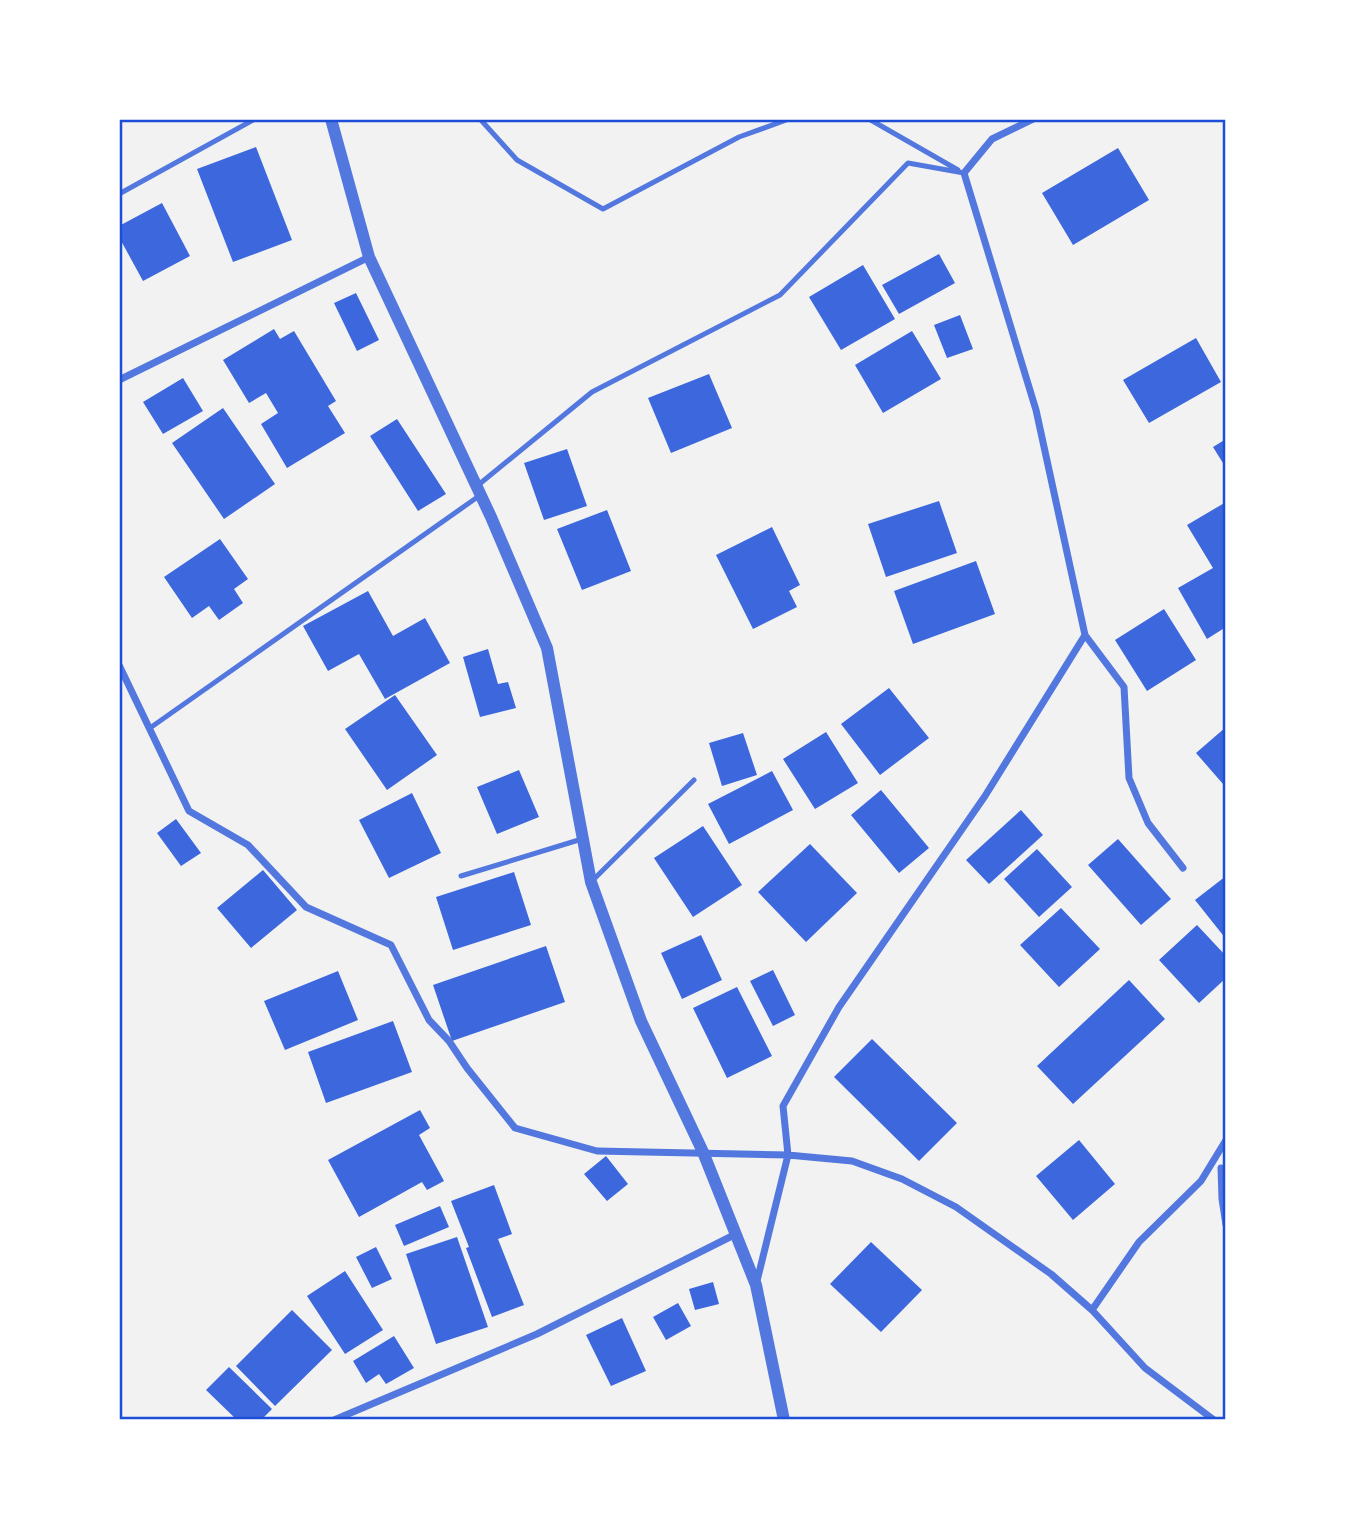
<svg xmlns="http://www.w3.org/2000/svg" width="1345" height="1539" font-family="'Libre Baskerville',serif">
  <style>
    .building { fill: #3d67dc }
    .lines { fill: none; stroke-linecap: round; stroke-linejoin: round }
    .service { stroke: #5277de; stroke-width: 5 }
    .minor { stroke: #5277de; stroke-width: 7 }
    .tertiary { stroke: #5277de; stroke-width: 12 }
    .neatline { fill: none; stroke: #1d4ed8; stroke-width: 2.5 }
  </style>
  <rect width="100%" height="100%" fill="#f2f2f2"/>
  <path class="building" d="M 256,147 L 292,240 L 233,262 L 197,169 Z
    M 1118,148 L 1149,200 L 1073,245 L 1042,193 Z
    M 162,203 L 190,256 L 143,281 L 119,237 L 119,226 Z
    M 939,254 L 955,283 L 899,314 L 882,285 Z
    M 863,265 L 895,319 L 841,350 L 809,297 Z
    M 356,293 L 379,340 L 357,351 L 334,303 Z
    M 960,315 L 973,349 L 947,358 L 934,325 Z
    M 274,329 L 280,339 L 294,331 L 336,401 L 328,406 L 345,433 L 287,468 L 261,424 L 278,413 L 266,393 L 249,403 L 223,360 Z
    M 912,331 L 941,379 L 883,413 L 855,365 Z
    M 1196,338 L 1221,382 L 1149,423 L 1123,380 Z
    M 709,374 L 732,428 L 671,453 L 648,398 Z
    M 183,378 L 203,411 L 163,434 L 143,402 Z
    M 223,408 L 275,484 L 224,519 L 172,443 Z
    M 397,419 L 446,494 L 418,511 L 370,436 Z
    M 1226,439 L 1226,468 L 1213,447 Z
    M 567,449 L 587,506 L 544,520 L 524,463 Z
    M 939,501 L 957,553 L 886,577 L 868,524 Z
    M 1226,502 L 1226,627 L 1207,639 L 1178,588 L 1213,568 L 1187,525 Z
    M 607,510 L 631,571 L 582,590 L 557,529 Z
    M 772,527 L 800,585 L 789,591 L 797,607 L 753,629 L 716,555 Z
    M 220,539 L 248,579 L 234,589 L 243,603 L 219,620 L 209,606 L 192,618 L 164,577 Z
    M 976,561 L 995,614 L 913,644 L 894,591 Z
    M 368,591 L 393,636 L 425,618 L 450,663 L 385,699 L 359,654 L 328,671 L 303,626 Z
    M 1164,609 L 1196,660 L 1147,691 L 1115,640 Z
    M 488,649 L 498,684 L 508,682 L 516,708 L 480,717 L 463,657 Z
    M 889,688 L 929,738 L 880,775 L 841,724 Z
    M 395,695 L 437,755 L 387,790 L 345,729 Z
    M 1226,727 L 1226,781 L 1223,784 L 1196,753 Z
    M 826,732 L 858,783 L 815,809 L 783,759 Z
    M 743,733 L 757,775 L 722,786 L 709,743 Z
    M 519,770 L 539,817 L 497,834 L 477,787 Z
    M 772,771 L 793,810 L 729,844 L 708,804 Z
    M 881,790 L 929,848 L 899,873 L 851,815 Z
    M 412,793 L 441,853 L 389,878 L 359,820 Z
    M 1021,810 L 1043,835 L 989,884 L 966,860 Z
    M 176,819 L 201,853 L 181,866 L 157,833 Z
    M 703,826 L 742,885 L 693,917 L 654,858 Z
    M 1118,839 L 1171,899 L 1141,925 L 1088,865 Z
    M 810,844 L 857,893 L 806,942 L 758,892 Z
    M 1037,849 L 1072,887 L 1039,917 L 1004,879 Z
    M 263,870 L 297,910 L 251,948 L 217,908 Z
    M 514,872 L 531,925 L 453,950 L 436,897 Z
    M 1226,876 L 1226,939 L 1195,900 Z
    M 1061,908 L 1100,949 L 1059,987 L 1020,945 Z
    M 1197,925 L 1226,956 L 1226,978 L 1199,1003 L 1159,960 Z
    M 701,935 L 722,980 L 682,999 L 661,953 Z
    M 546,946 L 565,1002 L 452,1041 L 433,985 Z
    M 773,970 L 795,1015 L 773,1026 L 750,981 Z
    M 338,971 L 358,1020 L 285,1050 L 264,1001 Z
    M 1129,980 L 1165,1019 L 1073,1104 L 1037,1066 Z
    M 737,987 L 772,1056 L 727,1078 L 693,1008 Z
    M 393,1021 L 412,1072 L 326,1103 L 308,1052 Z
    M 872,1039 L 957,1123 L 919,1161 L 834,1077 Z
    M 420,1110 L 430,1128 L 419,1135 L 444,1181 L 427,1190 L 422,1182 L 359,1217 L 328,1160 Z
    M 1079,1140 L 1115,1184 L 1073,1220 L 1036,1176 Z
    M 606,1156 L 628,1184 L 607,1201 L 584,1174 Z
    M 494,1185 L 512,1234 L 498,1239 L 524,1305 L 492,1317 L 466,1248 L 469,1247 L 451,1201 Z
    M 440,1206 L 449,1227 L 404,1246 L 395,1225 Z
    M 457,1237 L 488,1327 L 436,1344 L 406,1254 Z
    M 871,1242 L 922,1290 L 881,1332 L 830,1284 Z
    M 376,1247 L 392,1279 L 372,1288 L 356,1257 Z
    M 345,1271 L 383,1330 L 345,1354 L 307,1296 Z
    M 713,1282 L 719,1304 L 695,1310 L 689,1289 Z
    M 678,1303 L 691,1326 L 666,1340 L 653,1317 Z
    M 292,1310 L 332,1350 L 275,1406 L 236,1366 Z
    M 622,1318 L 646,1371 L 611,1386 L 586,1335 Z
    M 394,1336 L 414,1368 L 386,1384 L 379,1374 L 366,1383 L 353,1361 Z
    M 229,1367 L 272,1409 L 261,1420 L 237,1420 L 206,1390 Z"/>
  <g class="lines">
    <path class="service" d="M 480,119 L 517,160 L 603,209 L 739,137 L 789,119
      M 869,119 L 958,170
      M 119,194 L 255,119
      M 477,486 L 592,392 L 780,295 L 908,163 L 964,173
      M 150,728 L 479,496
      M 461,876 L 582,839
      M 593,880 L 694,780"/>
    <path class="minor" d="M 1033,119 L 992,139 L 964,173 L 1036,410 L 1085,635 L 985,796 L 839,1007 L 783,1106 L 788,1155 L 852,1161 L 902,1179 L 956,1207 L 1051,1274 L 1092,1310 L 1145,1368 L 1214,1420
      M 119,380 L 369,257
      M 1085,635 L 1124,687 L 1129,778 L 1148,823 L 1183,868
      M 119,665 L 189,811 L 248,845 L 306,907 L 391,945 L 429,1020 L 449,1041 L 467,1068 L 515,1128 L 597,1151 L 788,1155 L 757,1281
      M 1221,1168 L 1222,1199 L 1226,1225
      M 1092,1310 L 1139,1242 L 1201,1181 L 1226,1140
      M 334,1420 L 537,1334 L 734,1235"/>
    <path class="tertiary" d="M 331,119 L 369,257 L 491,517 L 547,648 L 591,882 L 641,1021 L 703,1152 L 756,1285 L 784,1420"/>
  </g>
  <rect width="1345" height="1539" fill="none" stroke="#ffffff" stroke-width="242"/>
  <rect x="121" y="121" width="1103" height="1297" class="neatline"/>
</svg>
